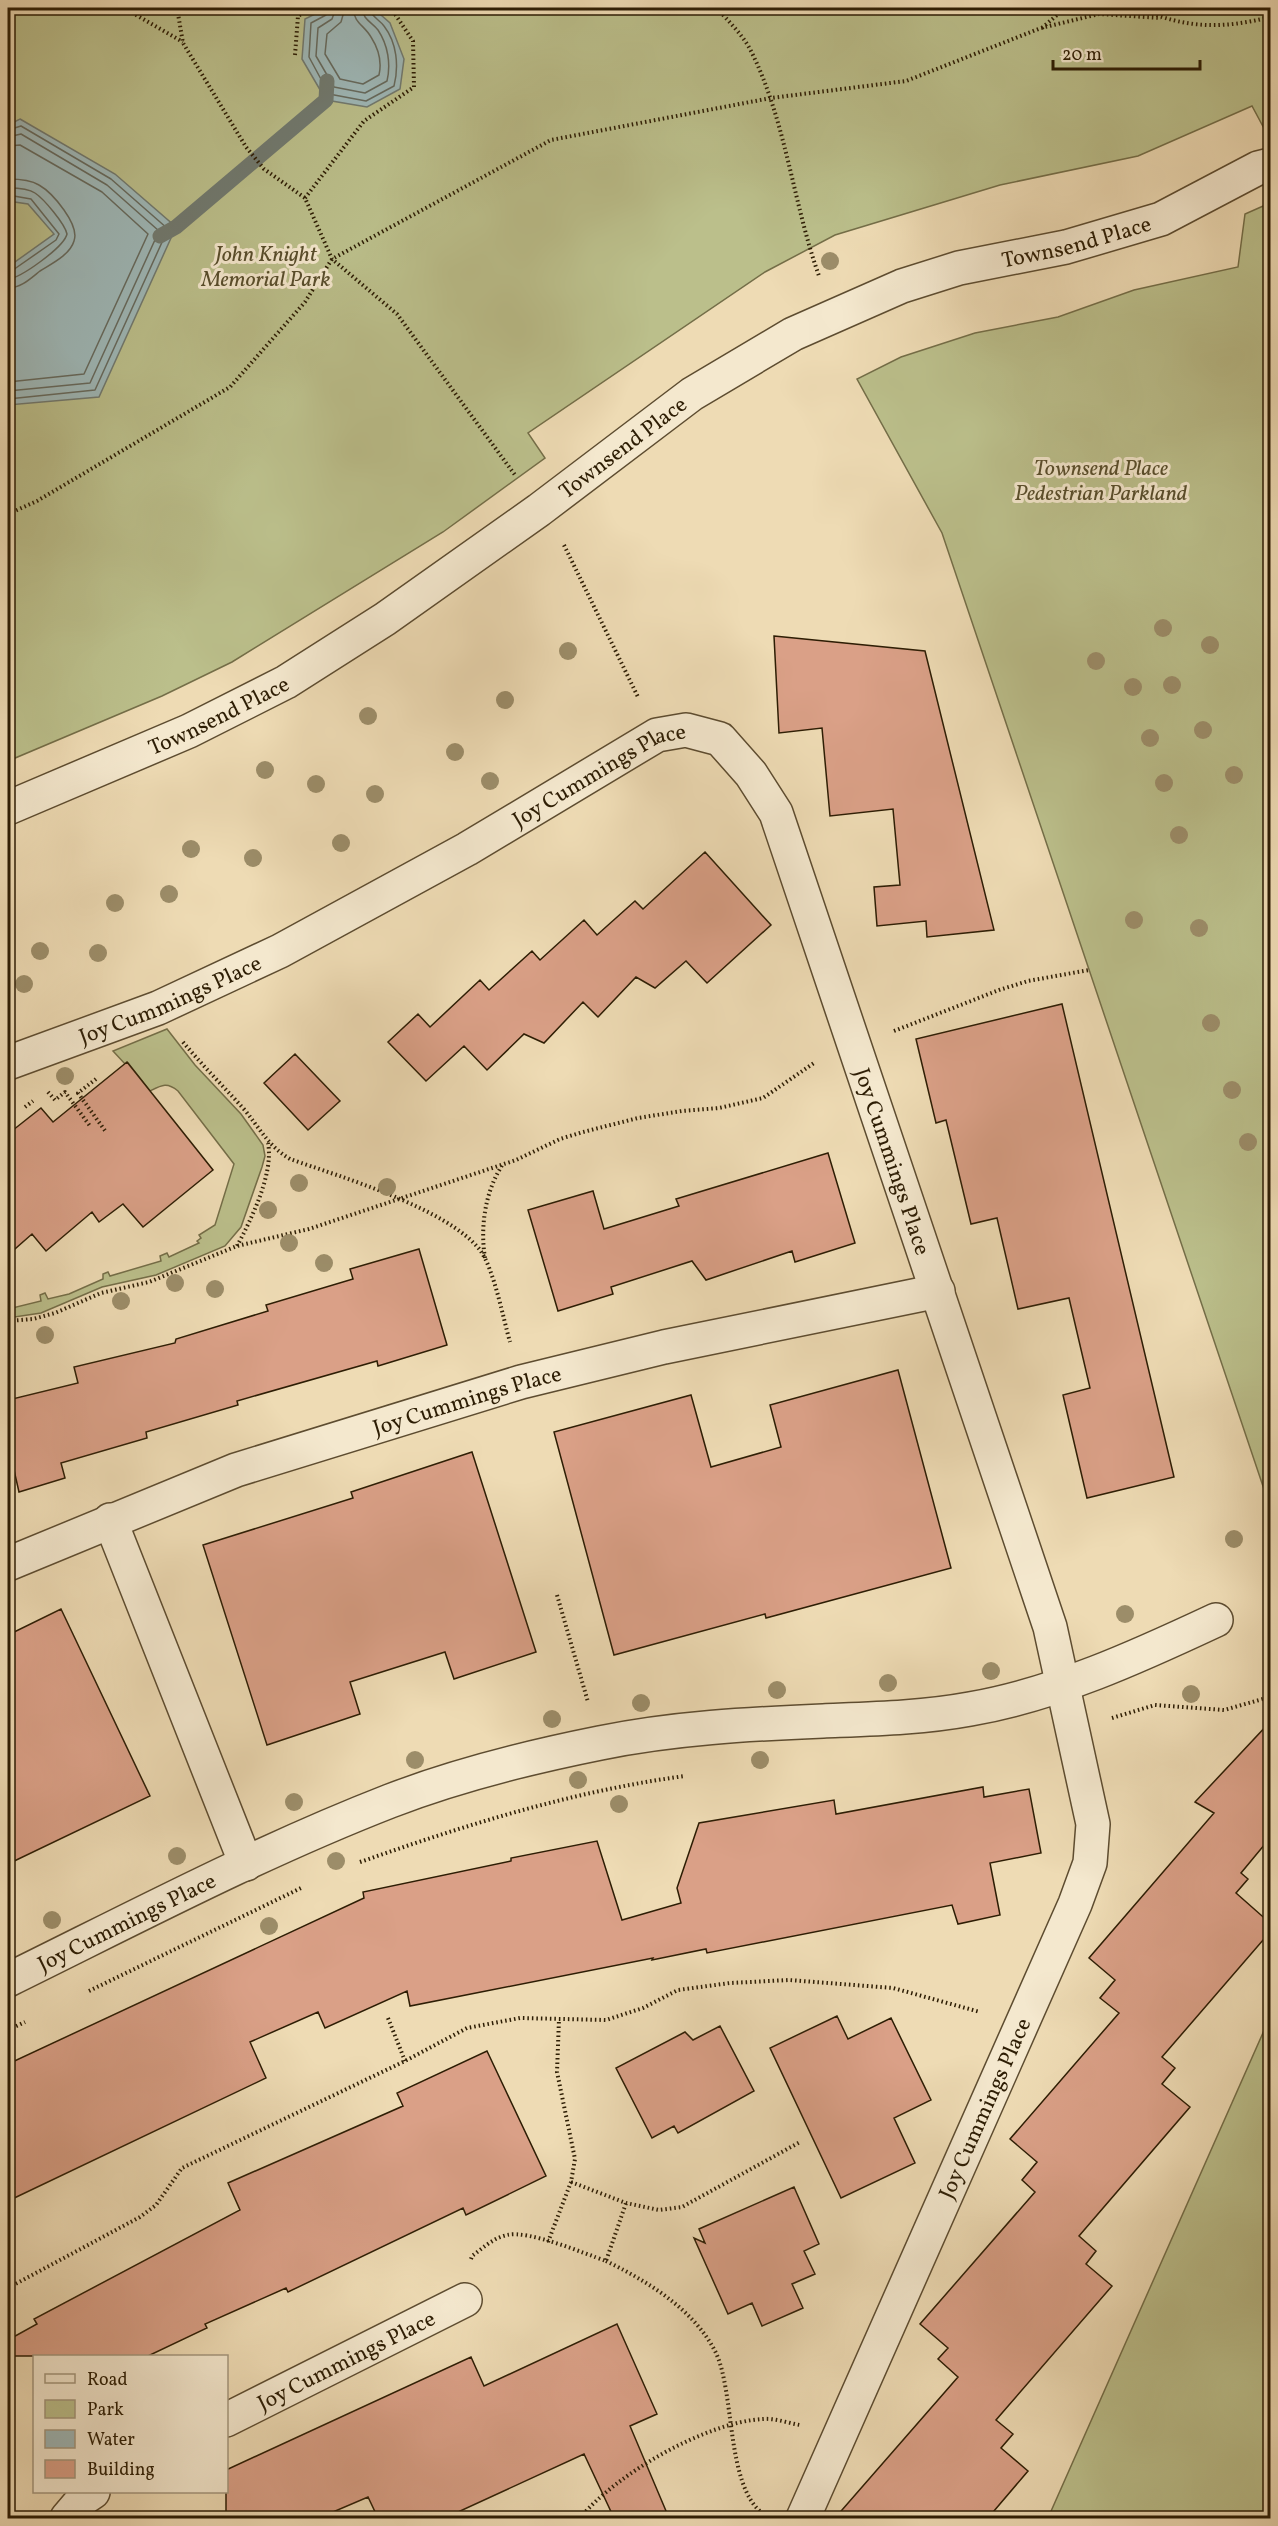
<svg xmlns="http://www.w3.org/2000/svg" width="1278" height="2526" font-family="Vollkorn,serif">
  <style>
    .green { fill: #bbbf8b; stroke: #746e48; stroke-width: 1.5 }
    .water { fill: #9eb8b8; stroke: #717a70; stroke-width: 1.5 }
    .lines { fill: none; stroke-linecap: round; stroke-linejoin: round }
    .shore { stroke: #666a5e; stroke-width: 1.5 }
    .stream { stroke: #717a70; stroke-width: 15 }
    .building { fill: #daa087; stroke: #2d1d04; stroke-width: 1.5 }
    .minor-casing { stroke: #5d4c30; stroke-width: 36 }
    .path { stroke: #2d1d04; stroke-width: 4; stroke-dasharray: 1.5 3; stroke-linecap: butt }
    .minor { stroke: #f4e8ce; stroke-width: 33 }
    .tree { fill: #9c8d69 }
    .labels { text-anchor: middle; stroke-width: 6; stroke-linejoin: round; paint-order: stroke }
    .street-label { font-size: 22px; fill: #2d1d04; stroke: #f4e8ce }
    .park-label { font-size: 22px; font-style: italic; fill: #584e2c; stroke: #f4e8ce }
  </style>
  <rect width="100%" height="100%" fill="#eedbb4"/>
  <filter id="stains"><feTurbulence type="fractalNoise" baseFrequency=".00333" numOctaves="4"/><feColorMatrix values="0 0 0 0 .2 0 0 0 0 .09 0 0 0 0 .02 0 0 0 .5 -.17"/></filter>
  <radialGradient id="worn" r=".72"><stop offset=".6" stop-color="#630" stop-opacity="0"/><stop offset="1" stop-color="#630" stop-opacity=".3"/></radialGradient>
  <path class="green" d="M 8,8 L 1270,8 L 1270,132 L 1267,134 L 1252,106 L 1138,156 L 1000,185 L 835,235 L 765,272 L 528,433 L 545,458 L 443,532 L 232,662 L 162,696 L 8,761 Z
    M 1270,203 L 1270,1507 L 942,533 L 857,379 L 901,357 L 975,333 L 1058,317 L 1134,290 L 1238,267 L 1245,214 Z
    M 167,1029 L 195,1065 L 241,1114 L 263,1145 L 265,1156 L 262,1167 L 241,1227 L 225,1246 L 156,1275 L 102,1287 L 41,1313 L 8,1318 L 8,1309 L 41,1301 L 40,1295 L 45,1293 L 48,1299 L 69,1294 L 103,1279 L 103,1274 L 108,1272 L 110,1276 L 161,1261 L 160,1256 L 167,1253 L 169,1257 L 199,1243 L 197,1241 L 201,1238 L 199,1235 L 215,1225 L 234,1164 L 178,1091 C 167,1082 162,1085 150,1091 L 128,1063 L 125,1064 L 113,1051 Z
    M 1270,2017 L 1270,2518 L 1048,2518 Z"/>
  <path class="water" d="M 327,8 L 373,8 L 390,23 L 404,59 L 400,89 L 367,107 L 326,100 L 302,59 L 305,19 Z
    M 20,119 L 115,174 L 176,227 L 99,397 L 8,405 L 8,267 L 54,234 L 28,204 L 8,201 L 8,125 Z"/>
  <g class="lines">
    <path class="shore" d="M 328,8 L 326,15 L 311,23 L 309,57 L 329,94 L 366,101 L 394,86 C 399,66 397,43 384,26 C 379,19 371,17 370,8
      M 336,8 L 332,19 L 318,28 L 316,56 L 334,87 L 365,93 L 387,81 C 391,64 388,45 378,30 C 372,22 363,20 362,8
      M 345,8 L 341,22 L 327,34 L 325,54 L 340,79 L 363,84 L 379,75 C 382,62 378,48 371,37 C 364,25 354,23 353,8
      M 8,130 L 21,126 L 111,179 L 168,229 L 95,390 L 8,399
      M 8,137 L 21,134 L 107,185 L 159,231 L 90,383 L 8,391
      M 8,146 L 20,145 L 102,192 L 148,234 L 84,374 L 8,382
      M 8,179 C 17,179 31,180 39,185 C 53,193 80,225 74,241 C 70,255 51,264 40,271 C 30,279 21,288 8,288
      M 8,188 C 16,188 28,188 35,193 C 44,199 65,224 67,234 C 64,247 21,278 8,279
      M 8,195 L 31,199 L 59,234 L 56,240 L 13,270 L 8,271"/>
    <path class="stream" d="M 160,236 L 176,227 L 326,100 L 327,81"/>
  </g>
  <path class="building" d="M 774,636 L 925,651 L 994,930 L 927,937 L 926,921 L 877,926 L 874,887 L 900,885 L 893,809 L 830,816 L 822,728 L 779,733 Z
    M 705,852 L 771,925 L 707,983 L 686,961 L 655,988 L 636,977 L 598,1017 L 583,1002 L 544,1043 L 524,1034 L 487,1070 L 464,1046 L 426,1081 L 388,1042 L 418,1014 L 430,1027 L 480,980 L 489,990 L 532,951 L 540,960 L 584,920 L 597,935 L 635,901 L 643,909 Z
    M 1062,1004 L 1174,1477 L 1087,1498 L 1063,1395 L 1090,1388 L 1069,1298 L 1018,1309 L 997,1218 L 971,1224 L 946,1120 L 936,1123 L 916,1039 Z
    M 295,1054 L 340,1101 L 308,1130 L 264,1083 Z
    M 127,1062 L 213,1170 L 143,1227 L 123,1204 L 99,1222 L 92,1212 L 46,1251 L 32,1234 L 8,1255 L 8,1134 L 41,1108 L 53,1122 Z
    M 828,1153 L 855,1243 L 795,1262 L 792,1251 L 706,1280 L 692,1261 L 611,1287 L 613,1294 L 558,1311 L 528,1210 L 593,1191 L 604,1229 L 679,1206 L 676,1199 Z
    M 419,1249 L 447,1345 L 378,1366 L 377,1361 L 237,1401 L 238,1405 L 146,1432 L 147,1438 L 61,1463 L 65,1478 L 19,1492 L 14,1470 L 8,1472 L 8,1400 L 78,1383 L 74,1367 L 175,1343 L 176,1339 L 268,1311 L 266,1305 L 353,1279 L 350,1269 Z
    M 898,1370 L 951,1568 L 766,1618 L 765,1614 L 614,1655 L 554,1432 L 691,1395 L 711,1467 L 781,1447 L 770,1405 Z
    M 472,1452 L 536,1652 L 454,1679 L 445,1652 L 350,1682 L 360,1714 L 267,1745 L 203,1545 L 353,1498 L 351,1492 Z
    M 61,1609 L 150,1796 L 8,1864 L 8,1635 Z
    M 1270,1722 L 1270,1838 L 1241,1873 L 1248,1879 L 1236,1893 L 1270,1923 L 1270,1932 L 1162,2057 L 1175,2068 L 1162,2084 L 1190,2107 L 1079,2236 L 1096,2251 L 1086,2264 L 1112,2286 L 996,2420 L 1013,2434 L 1001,2448 L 1028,2471 L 988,2518 L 835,2518 L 958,2377 L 938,2359 L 948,2348 L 920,2324 L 1035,2192 L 1022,2180 L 1037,2162 L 1010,2139 L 1119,2013 L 1100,1998 L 1115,1980 L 1089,1958 L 1214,1813 L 1195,1802 Z
    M 983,1787 L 984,1797 L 1029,1789 L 1041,1853 L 990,1863 L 1000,1915 L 958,1924 L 952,1905 L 707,1953 L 706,1949 L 652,1960 L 653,1958 L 410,2006 L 407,1991 L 325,2028 L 318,2012 L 250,2042 L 266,2078 L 8,2201 L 8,2064 L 364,1898 L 363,1892 L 511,1861 L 511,1858 L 597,1841 L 622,1920 L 681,1903 L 677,1888 L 699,1823 L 834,1800 L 836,1814 Z
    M 837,2016 L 848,2039 L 891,2018 L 931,2100 L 894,2118 L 915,2163 L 841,2198 L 770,2048 Z
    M 720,2026 L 754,2091 L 678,2133 L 674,2126 L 652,2138 L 616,2068 L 685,2032 L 693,2040 Z
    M 487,2051 L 546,2176 L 466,2215 L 463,2208 L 288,2292 L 286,2288 L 205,2324 L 207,2328 L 148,2356 L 8,2356 L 8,2340 L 37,2324 L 34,2319 L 240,2210 L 228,2183 L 403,2106 L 397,2093 Z
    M 794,2187 L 819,2244 L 804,2251 L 815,2274 L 792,2284 L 803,2308 L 762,2326 L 752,2303 L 728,2314 L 694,2238 L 705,2243 L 699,2229 Z
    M 617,2324 L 657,2414 L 630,2426 L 669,2518 L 614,2518 L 584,2454 L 445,2518 L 378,2518 L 368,2497 L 319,2518 L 226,2518 L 226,2470 L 471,2357 L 484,2386 Z"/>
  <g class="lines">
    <g class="minor-casing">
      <g id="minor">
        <path id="s1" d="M 8,808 L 189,731 L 286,682 L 385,619 L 539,510 L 692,394 L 793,334 L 902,286 L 959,268 L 1066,247 L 1161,219 L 1258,168 L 1270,165"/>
        <path id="s2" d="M 8,1063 L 158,1008 L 280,951 L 467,849 L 657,735 L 686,730 L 720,739 L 751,774 L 776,813 L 1050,1627 L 1093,1824 L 1090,1863 L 1075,1904 L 803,2518"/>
        <path d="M 110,1520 L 246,1864"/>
        <path id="s3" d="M 8,1564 L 236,1470 L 521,1382 L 664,1347 L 938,1291"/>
        <path id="s4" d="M 8,1980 C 134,1918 259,1852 390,1801 C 457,1775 530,1757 600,1743 C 673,1728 749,1724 823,1721 C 872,1719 921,1718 970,1709 C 1056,1694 1137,1657 1216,1620"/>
        <path id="s5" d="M 226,2420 L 465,2300"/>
        <path d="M 67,2518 L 84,2498 L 93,2492"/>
      </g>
    </g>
    <path class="path" d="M 124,8 L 183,42
      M 177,8 L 183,43 L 246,147 L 264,169 L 305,198 L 332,259 L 397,314 L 515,475
      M 717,8 C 728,21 743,35 751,51 C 786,121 793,203 819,276
      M 1140,8 C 1184,29 1224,29 1270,17
      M 1269,17 L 1270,24
      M 1042,28 L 1065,8
      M 295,55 L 298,16 L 312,8
      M 305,198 L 364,121 L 414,87 L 413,41 L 391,8
      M 8,514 L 37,501 L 230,387 L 305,302 L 332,259 L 551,140 L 771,98 L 906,81 L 1041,28 L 1099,14 L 1161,18
      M 564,545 L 638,697
      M 894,1031 L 999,990 L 1028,981 L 1089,970
      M 183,1042 C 202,1065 223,1086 243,1108 C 260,1128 267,1145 290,1159 C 341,1177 447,1208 480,1250 C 494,1269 503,1318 510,1342
      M 96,1079 L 78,1093 L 106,1132
      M 48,1092 L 55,1100 L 65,1092 L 90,1126
      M 25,1107 L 33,1101
      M 237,1246 C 251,1220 274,1173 268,1143
      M 485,1258 C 480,1227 485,1191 503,1164
      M 8,1321 L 33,1319 L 55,1313 L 101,1293 L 149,1282 L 237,1246 L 309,1229 L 516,1160 L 560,1139 L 583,1132 L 638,1118 L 682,1111 L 719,1108 L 763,1098 L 814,1063
      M 557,1595 L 588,1702
      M 1112,1718 L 1155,1705 L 1224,1710 L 1270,1697
      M 360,1862 C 466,1825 573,1791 685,1776
      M 89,1991 L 301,1888
      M 388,2018 L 405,2061
      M 8,2030 L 25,2022
      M 571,2182 L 626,2203 L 659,2210 L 682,2207 L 800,2142
      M 548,2242 L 571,2182 L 575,2159 L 557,2072 L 559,2019
      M 471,2259 L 472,2256 C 483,2248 493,2238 507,2235 C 529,2230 583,2253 606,2261 L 626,2203
      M 606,2261 C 647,2281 695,2310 716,2353 C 735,2394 726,2484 762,2513
      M 8,2288 L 140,2217 L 156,2205 L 182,2168 L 405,2061 L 467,2028 L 520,2018 L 606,2020 L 643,2008 L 678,1990 L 730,1983 L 789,1980 L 893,1988 L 980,2012
      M 580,2518 C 616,2474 706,2422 763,2419 C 775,2418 788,2423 800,2425"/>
    <use href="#minor" class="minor"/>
  </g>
  <g class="tree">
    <circle cx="830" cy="261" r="9"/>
    <circle cx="1163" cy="628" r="9"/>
    <circle cx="1210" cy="645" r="9"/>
    <circle cx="568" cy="651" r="9"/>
    <circle cx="1096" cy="661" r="9"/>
    <circle cx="1172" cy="685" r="9"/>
    <circle cx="1133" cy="687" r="9"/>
    <circle cx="505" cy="700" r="9"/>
    <circle cx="368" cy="716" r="9"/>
    <circle cx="1203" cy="730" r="9"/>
    <circle cx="1150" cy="738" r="9"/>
    <circle cx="455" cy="752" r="9"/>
    <circle cx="265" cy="770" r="9"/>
    <circle cx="1234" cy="775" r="9"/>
    <circle cx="490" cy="781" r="9"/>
    <circle cx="1164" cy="783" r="9"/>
    <circle cx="316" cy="784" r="9"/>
    <circle cx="375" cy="794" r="9"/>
    <circle cx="1179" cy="835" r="9"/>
    <circle cx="341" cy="843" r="9"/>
    <circle cx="191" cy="849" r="9"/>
    <circle cx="253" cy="858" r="9"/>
    <circle cx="169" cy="894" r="9"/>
    <circle cx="115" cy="903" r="9"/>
    <circle cx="1134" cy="920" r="9"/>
    <circle cx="1199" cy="928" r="9"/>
    <circle cx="40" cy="951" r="9"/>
    <circle cx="98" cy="953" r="9"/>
    <circle cx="24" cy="984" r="9"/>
    <circle cx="1211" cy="1023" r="9"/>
    <circle cx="65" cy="1076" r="9"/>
    <circle cx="1232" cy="1090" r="9"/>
    <circle cx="1248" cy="1142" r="9"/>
    <circle cx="299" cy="1183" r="9"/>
    <circle cx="387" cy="1187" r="9"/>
    <circle cx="268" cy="1210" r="9"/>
    <circle cx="289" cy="1243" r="9"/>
    <circle cx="324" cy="1263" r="9"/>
    <circle cx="175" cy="1283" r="9"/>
    <circle cx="215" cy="1289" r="9"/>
    <circle cx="121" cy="1301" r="9"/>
    <circle cx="45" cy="1335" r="9"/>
    <circle cx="1234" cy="1539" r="9"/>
    <circle cx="1125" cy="1614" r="9"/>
    <circle cx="991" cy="1671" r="9"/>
    <circle cx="888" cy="1683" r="9"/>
    <circle cx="777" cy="1690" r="9"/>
    <circle cx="1191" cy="1694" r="9"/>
    <circle cx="641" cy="1703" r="9"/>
    <circle cx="552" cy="1719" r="9"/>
    <circle cx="415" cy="1760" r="9"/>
    <circle cx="760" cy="1760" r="9"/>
    <circle cx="578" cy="1780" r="9"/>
    <circle cx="294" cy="1802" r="9"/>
    <circle cx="619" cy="1804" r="9"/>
    <circle cx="177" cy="1856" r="9"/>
    <circle cx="336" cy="1861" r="9"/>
    <circle cx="52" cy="1920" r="9"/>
    <circle cx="269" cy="1926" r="9"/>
  </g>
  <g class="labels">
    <g class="street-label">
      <text dy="8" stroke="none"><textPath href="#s1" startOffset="1220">Townsend Place</textPath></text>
      <text dy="8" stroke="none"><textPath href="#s1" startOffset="716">Townsend Place</textPath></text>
      <text dy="8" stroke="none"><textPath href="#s1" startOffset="230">Townsend Place</textPath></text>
      <text dy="8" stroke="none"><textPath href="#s2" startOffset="660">Joy Cummings Place</textPath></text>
      <text dy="8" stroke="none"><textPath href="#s2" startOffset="174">Joy Cummings Place</textPath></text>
      <text dy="8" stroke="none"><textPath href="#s2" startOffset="1254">Joy Cummings Place</textPath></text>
      <text dy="8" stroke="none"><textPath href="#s3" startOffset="488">Joy Cummings Place</textPath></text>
      <text dy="8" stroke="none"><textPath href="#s4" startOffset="132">Joy Cummings Place</textPath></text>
      <text transform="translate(984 2108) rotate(-66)" y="8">Joy Cummings Place</text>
      <text dy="8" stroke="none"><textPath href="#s5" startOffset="134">Joy Cummings Place</textPath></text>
    </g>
    <g class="park-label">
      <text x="266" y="261">John Knight<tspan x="266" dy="25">Memorial Park</tspan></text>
      <text x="1101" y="475">Townsend Place<tspan x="1101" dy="25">Pedestrian Parkland</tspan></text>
    </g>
  </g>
  <rect width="1278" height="2526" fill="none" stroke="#eedbb4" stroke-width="30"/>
  <rect x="9" y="9" width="1260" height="2508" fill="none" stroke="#2d1d04" stroke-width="3"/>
  <rect x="15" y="15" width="1248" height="2496" fill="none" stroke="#2d1d04" stroke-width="1.5"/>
  <rect x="33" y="2355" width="195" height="138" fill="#f4e8ce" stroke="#a4977d" stroke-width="1.5"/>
  <rect x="45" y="2374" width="30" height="9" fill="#f4e8ce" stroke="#a4977d" stroke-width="1.5"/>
  <text x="87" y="2385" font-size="18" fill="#2d1d04">Road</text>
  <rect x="45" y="2400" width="30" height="18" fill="#bbbf8b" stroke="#a4977d" stroke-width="1.5"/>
  <text x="87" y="2415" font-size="18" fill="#2d1d04">Park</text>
  <rect x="45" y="2430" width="30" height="18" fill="#9eb8b8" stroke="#a4977d" stroke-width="1.5"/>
  <text x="87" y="2445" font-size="18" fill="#2d1d04">Water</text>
  <rect x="45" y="2460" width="30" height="18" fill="#daa087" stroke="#a4977d" stroke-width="1.5"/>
  <text x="87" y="2475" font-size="18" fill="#2d1d04">Building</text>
  <path d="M1053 60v9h147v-9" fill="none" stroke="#2d1d04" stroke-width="3"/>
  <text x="1062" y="60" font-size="18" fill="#2d1d04" stroke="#f4e8ce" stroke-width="4.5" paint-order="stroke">20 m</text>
  <rect width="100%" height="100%" filter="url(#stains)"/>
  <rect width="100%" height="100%" fill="url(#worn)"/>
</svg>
